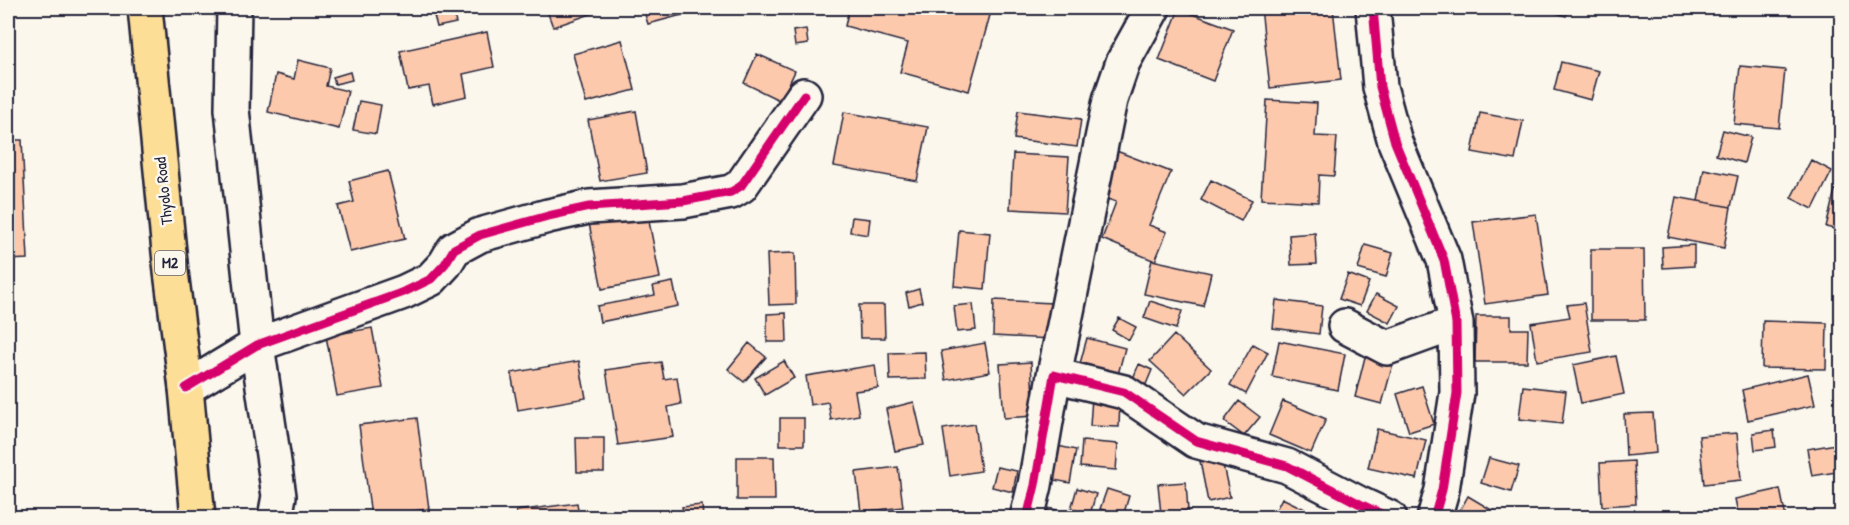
<svg xmlns="http://www.w3.org/2000/svg" width="1849" height="525" font-family="'Patrick Hand',sans-serif">
  <style>
    .building { fill: #fdc9ad; stroke: #22223b; stroke-width: 1.5 }
    .lines { fill: none; stroke-linecap: round; stroke-linejoin: round }
    .minor-casing { stroke: #22223b; stroke-width: 38 }
    .highway-casing { stroke: #22223b; stroke-width: 38 }
    .minor { stroke: #fbf7ec; stroke-width: 33 }
    .highway { stroke: #fdde96; stroke-width: 33 }
    .cycleway-casing { stroke: #fbf7ec; stroke-width: 13 }
    .cycleway { stroke: #d6006c; stroke-width: 9 }
    .labels { text-anchor: middle; stroke-width: 5; stroke-linejoin: round; paint-order: stroke }
    .shield { fill: #fbf7ec; stroke: #636270; stroke-width: 1.5 }
    .shield-label { font-size: 15px; font-weight: bold; fill: #22223b }
    .street-label { font-size: 16px; fill: #22223b; stroke: #fbf7ec }
  </style>
  <rect width="100%" height="100%" fill="#fbf7ec"/>
  <filter id="ink" filterUnits="userSpaceOnUse"><feTurbulence type="fractalNoise" baseFrequency=".0167" numOctaves="2"/><feDisplacementMap in="SourceGraphic" scale="12" xChannelSelector="R" yChannelSelector="G"/><feConvolveMatrix kernelMatrix="1 2 1 2 8 2 1 2 1" color-interpolation-filters="sRGB"/></filter>
  <g filter="url(#ink)">
    <path class="building" d="M 432,8 L 452,8 L 456,23 L 437,27 Z
      M 546,8 L 608,8 L 553,27 Z
      M 643,8 L 708,8 L 648,24 Z
      M 849,8 L 992,8 L 969,91 L 900,72 L 908,43 L 845,26 Z
      M 1261,8 L 1333,8 L 1341,80 L 1270,88 Z
      M 1541,8 L 1569,8 L 1566,16 Z
      M 1179,9 L 1233,29 L 1213,81 L 1159,60 Z
      M 806,29 L 808,44 L 795,46 L 793,31 Z
      M 487,32 L 494,67 L 463,74 L 467,96 L 433,104 L 429,86 L 408,90 L 400,51 Z
      M 622,40 L 635,90 L 586,103 L 573,54 Z
      M 757,54 L 795,71 L 781,101 L 744,83 Z
      M 298,60 L 330,68 L 326,86 L 348,91 L 339,129 L 268,112 L 276,74 L 294,79 Z
      M 1561,62 L 1599,71 L 1591,100 L 1554,90 Z
      M 1740,66 L 1785,70 L 1779,128 L 1734,124 Z
      M 350,72 L 352,80 L 335,84 L 333,77 Z
      M 1267,100 L 1317,103 L 1315,136 L 1337,137 L 1334,176 L 1319,175 L 1318,202 L 1261,199 Z
      M 359,101 L 381,105 L 376,134 L 353,130 Z
      M 636,111 L 647,173 L 600,181 L 588,120 Z
      M 1018,111 L 1081,119 L 1077,147 L 1014,139 Z
      M 844,112 L 928,127 L 917,181 L 834,166 Z
      M 1480,113 L 1523,121 L 1515,160 L 1472,152 Z
      M 1723,130 L 1751,137 L 1744,163 L 1716,155 Z
      M 8,140 L 22,140 L 28,259 L 8,260 Z
      M 1114,150 L 1171,172 L 1149,225 L 1167,232 L 1155,261 L 1102,239 L 1116,202 L 1097,195 Z
      M 1013,154 L 1069,157 L 1065,212 L 1010,209 Z
      M 1811,160 L 1832,171 L 1813,209 L 1791,198 Z
      M 1704,169 L 1738,176 L 1731,207 L 1698,201 Z
      M 388,171 L 405,239 L 350,252 L 338,206 L 354,202 L 349,181 Z
      M 1211,180 L 1252,200 L 1241,221 L 1201,200 Z
      M 1835,190 L 1842,192 L 1842,231 L 1826,227 Z
      M 1676,197 L 1731,207 L 1724,248 L 1668,237 Z
      M 647,211 L 660,278 L 602,289 L 589,223 Z
      M 1536,214 L 1548,295 L 1485,304 L 1473,222 Z
      M 852,217 L 870,219 L 868,235 L 850,232 Z
      M 959,230 L 990,233 L 985,289 L 954,286 Z
      M 1315,233 L 1317,264 L 1291,265 L 1289,235 Z
      M 1365,245 L 1393,253 L 1386,277 L 1358,269 Z
      M 1694,245 L 1694,266 L 1663,268 L 1662,247 Z
      M 1591,249 L 1644,249 L 1645,320 L 1591,320 Z
      M 795,253 L 796,304 L 769,305 L 767,254 Z
      M 1152,260 L 1211,273 L 1203,306 L 1144,294 Z
      M 1348,274 L 1369,282 L 1360,306 L 1339,299 Z
      M 673,282 L 678,306 L 600,322 L 597,306 L 655,295 L 653,286 Z
      M 919,289 L 922,302 L 909,306 L 906,293 Z
      M 1376,294 L 1399,306 L 1390,323 L 1367,311 Z
      M 994,300 L 1052,303 L 1051,339 L 993,336 Z
      M 1276,300 L 1322,306 L 1319,334 L 1273,328 Z
      M 1150,301 L 1182,311 L 1176,329 L 1144,318 Z
      M 1584,303 L 1592,352 L 1537,361 L 1531,323 L 1570,317 L 1567,305 Z
      M 973,304 L 976,330 L 957,332 L 954,306 Z
      M 859,305 L 884,305 L 885,338 L 860,338 Z
      M 786,313 L 787,342 L 767,342 L 767,314 Z
      M 1476,316 L 1511,316 L 1511,329 L 1528,329 L 1527,362 L 1475,362 Z
      M 1842,317 L 1842,343 L 1836,318 Z
      M 1119,318 L 1136,327 L 1129,340 L 1112,330 Z
      M 1763,321 L 1827,323 L 1826,369 L 1762,368 Z
      M 372,328 L 383,388 L 337,396 L 326,336 Z
      M 1174,335 L 1211,369 L 1186,394 L 1150,361 Z
      M 1087,338 L 1125,348 L 1116,382 L 1078,371 Z
      M 1279,341 L 1345,354 L 1338,390 L 1272,377 Z
      M 749,343 L 766,357 L 744,382 L 728,369 Z
      M 985,343 L 990,372 L 946,380 L 941,351 Z
      M 1253,344 L 1268,352 L 1246,394 L 1230,385 Z
      M 925,352 L 926,379 L 890,380 L 889,353 Z
      M 1366,353 L 1394,360 L 1382,404 L 1355,397 Z
      M 1616,356 L 1624,394 L 1581,403 L 1573,365 Z
      M 579,361 L 586,398 L 518,410 L 511,373 Z
      M 784,361 L 794,378 L 765,395 L 755,378 Z
      M 661,362 L 664,379 L 677,377 L 681,404 L 668,407 L 673,437 L 618,445 L 606,370 Z
      M 1031,362 L 1034,416 L 1004,418 L 1000,364 Z
      M 1139,364 L 1152,370 L 1142,394 L 1129,388 Z
      M 875,365 L 878,388 L 855,391 L 859,415 L 831,420 L 828,402 L 810,405 L 806,376 Z
      M 1808,374 L 1815,405 L 1748,420 L 1742,390 Z
      M 1422,386 L 1434,424 L 1409,432 L 1397,394 Z
      M 1523,386 L 1566,391 L 1562,424 L 1519,419 Z
      M 1092,397 L 1120,398 L 1119,427 L 1090,426 Z
      M 1239,401 L 1260,417 L 1244,436 L 1224,421 Z
      M 1283,401 L 1326,419 L 1311,453 L 1269,435 Z
      M 914,402 L 924,445 L 895,451 L 886,409 Z
      M 1653,413 L 1656,453 L 1626,456 L 1624,414 Z
      M 417,418 L 429,509 L 371,516 L 359,425 Z
      M 780,418 L 804,418 L 804,445 L 780,445 Z
      M 974,424 L 981,471 L 950,476 L 943,429 Z
      M 1377,429 L 1426,440 L 1417,479 L 1368,468 Z
      M 1774,430 L 1776,447 L 1755,450 L 1753,433 Z
      M 1737,433 L 1741,480 L 1704,484 L 1699,436 Z
      M 576,438 L 604,438 L 604,472 L 577,472 Z
      M 1082,441 L 1118,444 L 1116,470 L 1080,467 Z
      M 1842,443 L 1842,471 L 1812,476 L 1807,449 Z
      M 1049,444 L 1076,450 L 1070,483 L 1043,478 Z
      M 1221,456 L 1230,497 L 1208,502 L 1200,461 Z
      M 737,457 L 774,457 L 775,500 L 737,500 Z
      M 1489,458 L 1519,466 L 1511,492 L 1481,483 Z
      M 1634,461 L 1636,504 L 1602,506 L 1600,463 Z
      M 898,467 L 903,507 L 861,512 L 856,472 Z
      M 997,467 L 1017,471 L 1013,492 L 992,487 Z
      M 1186,482 L 1188,511 L 1161,514 L 1158,484 Z
      M 1077,488 L 1096,494 L 1090,514 L 1071,509 Z
      M 1107,489 L 1129,496 L 1123,516 L 1100,509 Z
      M 1780,489 L 1786,518 L 1739,518 L 1735,499 Z
      M 1468,496 L 1505,518 L 1456,518 Z
      M 1282,498 L 1321,517 L 1272,518 Z
      M 577,503 L 579,518 L 517,518 L 516,511 Z
      M 702,505 L 703,518 L 684,518 L 682,507 Z
      M 1036,505 L 1061,511 L 1059,518 L 1032,518 Z
      M 975,510 L 980,518 L 964,518 Z"/>
    <g class="lines">
      <g class="minor-casing">
        <path id="minor" d="M 234,8 L 232,109 L 257,345 L 279,496 L 275,518
          M 1373,8 L 1380,87 L 1395,142 L 1444,260 L 1456,323 L 1457,393 L 1442,490 L 1434,518
          M 1345,326 L 1387,348 L 1456,323
          M 1054,375 L 1110,100 L 1123,62 L 1153,8
          M 186,388 L 257,345 L 404,292 L 431,279 L 445,264 L 454,249 L 480,235 L 548,216 L 589,207 L 683,201 L 731,192 L 741,186 L 804,95
          M 1027,518 L 1035,485 L 1054,375 L 1124,392 L 1196,441 L 1287,466 L 1360,504 L 1390,518"/>
      </g>
      <g class="highway-casing">
        <path id="highway" d="M 145,8 L 171,272 L 186,388 L 198,518"/>
      </g>
      <use href="#minor" class="minor"/>
      <use href="#highway" class="highway"/>
      <g class="cycleway-casing">
        <path id="cycleway" d="M 1373,8 L 1380,87 L 1395,142 L 1444,260 L 1456,323 L 1457,393 L 1442,490 L 1434,518
          M 186,388 L 257,345 L 404,292 L 431,279 L 445,264 L 454,249 L 480,235 L 548,216 L 589,207 L 683,201 L 731,192 L 741,186 L 804,95
          M 1027,518 L 1035,485 L 1054,375 L 1124,392 L 1196,441 L 1287,466 L 1360,504 L 1390,518"/>
      </g>
      <use href="#cycleway" class="cycleway"/>
    </g>
  </g>
  <g class="labels">
    <rect class="shield" x="155" y="251" width="30" height="24" rx="4.5"/>
    <g class="shield-label">
      <text x="170" y="268">M2</text>
    </g>
    <g class="street-label">
      <text transform="translate(163 191) rotate(-96)" y="6">Thyolo Road</text>
    </g>
  </g>
  <rect width="1849" height="525" fill="none" stroke="#fbf7ec" stroke-width="30"/>
  <rect x="15" y="15" width="1819" height="495" fill="none" stroke="#22223b" stroke-width="2" filter="url(#ink)"/>
</svg>
